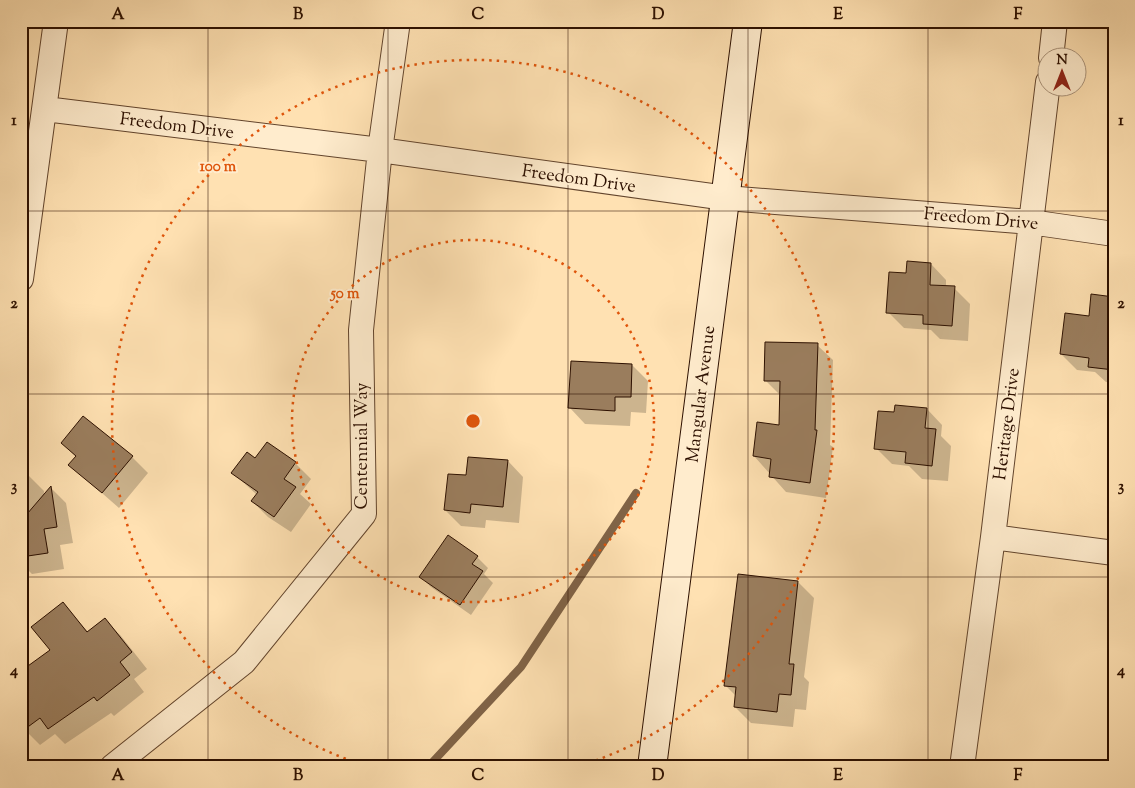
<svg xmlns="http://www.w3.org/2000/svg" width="1135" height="788" font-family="'Sorts Mill Goudy',serif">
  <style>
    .shadow { fill: #0003 }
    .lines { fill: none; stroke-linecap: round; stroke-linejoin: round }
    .stream { stroke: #806346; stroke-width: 8 }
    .building { fill: #9a7d5d; stroke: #2d1000 }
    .street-casing { stroke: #62442c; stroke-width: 26 }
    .secondary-casing { stroke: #2d1000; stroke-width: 30 }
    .street { stroke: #ffeccd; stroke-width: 24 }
    .secondary { stroke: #ffeccd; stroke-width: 28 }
    .grid { fill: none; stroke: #2d1000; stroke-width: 1; stroke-opacity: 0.55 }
    .ring { fill: none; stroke: #df550b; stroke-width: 2.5; stroke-dasharray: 2.5 5 }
    .labels { text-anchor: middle; stroke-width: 4; stroke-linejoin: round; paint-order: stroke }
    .street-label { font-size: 18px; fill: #2d1000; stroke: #ffeccd }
    .centre { fill: #df550b; stroke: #ffeccd; stroke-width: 2.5 }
    .ring-label { font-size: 15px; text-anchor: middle; font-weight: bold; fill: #df550b; stroke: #ffeccd; stroke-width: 4; stroke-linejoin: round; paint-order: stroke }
    .neatline { fill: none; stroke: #2d1000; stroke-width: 2 }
    .grid-label { font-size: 16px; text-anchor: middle; font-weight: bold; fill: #2d1000 }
  </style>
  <rect width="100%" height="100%" fill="#ffe1b2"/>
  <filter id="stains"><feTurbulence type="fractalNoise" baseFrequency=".004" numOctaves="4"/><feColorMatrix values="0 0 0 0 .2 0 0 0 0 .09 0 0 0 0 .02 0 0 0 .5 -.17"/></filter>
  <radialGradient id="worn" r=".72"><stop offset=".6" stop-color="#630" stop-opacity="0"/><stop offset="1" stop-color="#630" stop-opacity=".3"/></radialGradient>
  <path class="shadow" d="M 931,264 L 946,280 L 946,287 L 954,288 L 970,304 L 968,341 L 940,339 L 931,330 L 904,328 L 888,312 L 907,275 Z
    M 1114,298 L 1114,383 L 1106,382 L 1095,372 L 1077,370 L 1061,354 L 1090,317 Z
    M 817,345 L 833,360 L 830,445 L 833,447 L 826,498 L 786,492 L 754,456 L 780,426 L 781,396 L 765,380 Z
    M 632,365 L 648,381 L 646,413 L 631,412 L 630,426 L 585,424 L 570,408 Z
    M 927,409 L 942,425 L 941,436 L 951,446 L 948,481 L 922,479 L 909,466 L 892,464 L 876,448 L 895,414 Z
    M 62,443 L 132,457 L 148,473 L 119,508 L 70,465 L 76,457 Z
    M 255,460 L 295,463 L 311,479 L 300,494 L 311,504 L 291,532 L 268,517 L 252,501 L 257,495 L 233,473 Z
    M 508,461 L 523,477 L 519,523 L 486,520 L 485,528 L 461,526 L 445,510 L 467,477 Z
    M 28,475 L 44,491 L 44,496 L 51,488 L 66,503 L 73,543 L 60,545 L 64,569 L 32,574 L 21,563 L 21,476 Z
    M 477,557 L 488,568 L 484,574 L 493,583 L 471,615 L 431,587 L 421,577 Z
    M 798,582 L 814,598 L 804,677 L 809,682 L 806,710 L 795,709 L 793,727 L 751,723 L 735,707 L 736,696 L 725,685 Z
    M 63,604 L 89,633 L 105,620 L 121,636 L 147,669 L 134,679 L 144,692 L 114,716 L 111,713 L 65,744 L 55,734 L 40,745 L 24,729 L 52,651 Z"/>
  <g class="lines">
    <path class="stream" d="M 428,767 L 521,667 L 636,493"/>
  </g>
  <path class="building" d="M 907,261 L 931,263 L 930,285 L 955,286 L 952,326 L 923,324 L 923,315 L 886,313 L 889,272 L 906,273 Z
    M 1091,294 L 1114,297 L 1114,370 L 1088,367 L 1089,358 L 1060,354 L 1065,313 L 1089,316 Z
    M 765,342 L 818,343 L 815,430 L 817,430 L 810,483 L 769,477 L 771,459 L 753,456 L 757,422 L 779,425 L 780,381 L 764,381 Z
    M 571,361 L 632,364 L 631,397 L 615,397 L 615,411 L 568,408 Z
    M 895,405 L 927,408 L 925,428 L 936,429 L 932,466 L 905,463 L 906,452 L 874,449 L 878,411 L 894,412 Z
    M 83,416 L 133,456 L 102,493 L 68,465 L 76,456 L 61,443 Z
    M 267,442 L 296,462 L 284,479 L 296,487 L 274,517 L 251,501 L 258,492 L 231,473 L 247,452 L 255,458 Z
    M 468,457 L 508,460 L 503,507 L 471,504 L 470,513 L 444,510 L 448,474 L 466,475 Z
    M 51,486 L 57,527 L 44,529 L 48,553 L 21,557 L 21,521 Z
    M 448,535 L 478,556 L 472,564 L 483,571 L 460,605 L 419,577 Z
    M 738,574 L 798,581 L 789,664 L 794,664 L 791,695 L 779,694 L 777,712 L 734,707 L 736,687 L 724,686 Z
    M 63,602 L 87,632 L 105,618 L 132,652 L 120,662 L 130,675 L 97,701 L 94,697 L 48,729 L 40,718 L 21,732 L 21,671 L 50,650 L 31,627 Z"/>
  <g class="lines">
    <g class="street-casing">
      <path id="street" d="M 1051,58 L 1055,21
        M 45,109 L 380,150 L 726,198 L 1030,222 L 1114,234
        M 21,279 L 56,21
        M 993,537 L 1114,553
        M 112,767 L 244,662 L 364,514 L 361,330 L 380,150 L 398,21
        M 962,767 L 993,537 L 1048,82"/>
    </g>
    <g class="secondary-casing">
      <path id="secondary" d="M 652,767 L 748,21"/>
    </g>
    <use href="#street" class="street"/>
    <use href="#secondary" class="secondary"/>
  </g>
  <path class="grid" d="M 208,21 L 208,767M 388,21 L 388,767M 568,21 L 568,767M 748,21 L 748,767M 928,21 L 928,767M 21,211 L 1114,211M 21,394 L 1114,394M 21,577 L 1114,577"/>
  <g class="ring">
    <circle cx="473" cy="421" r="181"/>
    <path d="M367 766A361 361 0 1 1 579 766"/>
  </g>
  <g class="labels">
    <g class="street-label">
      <text transform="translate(177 125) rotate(7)" y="6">Freedom Drive</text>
      <text transform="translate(579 178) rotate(8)" y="6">Freedom Drive</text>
      <text transform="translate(981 218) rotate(5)" y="6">Freedom Drive</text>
      <text transform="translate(700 394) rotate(-83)" y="6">Mangular Avenue</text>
      <text transform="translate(1006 424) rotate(-83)" y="6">Heritage Drive</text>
      <text transform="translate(361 446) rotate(-90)" y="6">Centennial Way</text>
    </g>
  </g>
  <circle cx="473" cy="421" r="8" class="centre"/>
  <g class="ring-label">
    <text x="218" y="171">100 m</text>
    <text x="345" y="298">50 m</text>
  </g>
  <rect width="1135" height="788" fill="none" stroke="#ffe1b2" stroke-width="55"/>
  <g transform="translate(1062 72)"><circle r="24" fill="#ffeccd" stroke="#ab947b"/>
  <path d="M0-4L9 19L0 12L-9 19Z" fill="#8f2418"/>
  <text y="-8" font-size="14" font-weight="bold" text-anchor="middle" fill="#2d1000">N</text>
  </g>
  <rect x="28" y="28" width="1080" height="732" class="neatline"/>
  <g class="grid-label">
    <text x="118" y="19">A</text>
    <text x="298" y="19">B</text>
    <text x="478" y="19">C</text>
    <text x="658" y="19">D</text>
    <text x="838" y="19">E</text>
    <text x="1018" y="19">F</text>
    <text x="14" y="125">1</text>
    <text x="1121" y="125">1</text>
    <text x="14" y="308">2</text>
    <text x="1121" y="308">2</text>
    <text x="14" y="491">3</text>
    <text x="1121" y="491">3</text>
    <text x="14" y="675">4</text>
    <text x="1121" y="675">4</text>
    <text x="118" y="780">A</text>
    <text x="298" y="780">B</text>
    <text x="478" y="780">C</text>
    <text x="658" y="780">D</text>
    <text x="838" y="780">E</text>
    <text x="1018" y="780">F</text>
  </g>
  <rect width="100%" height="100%" filter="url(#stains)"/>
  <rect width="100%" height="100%" fill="url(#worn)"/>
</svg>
